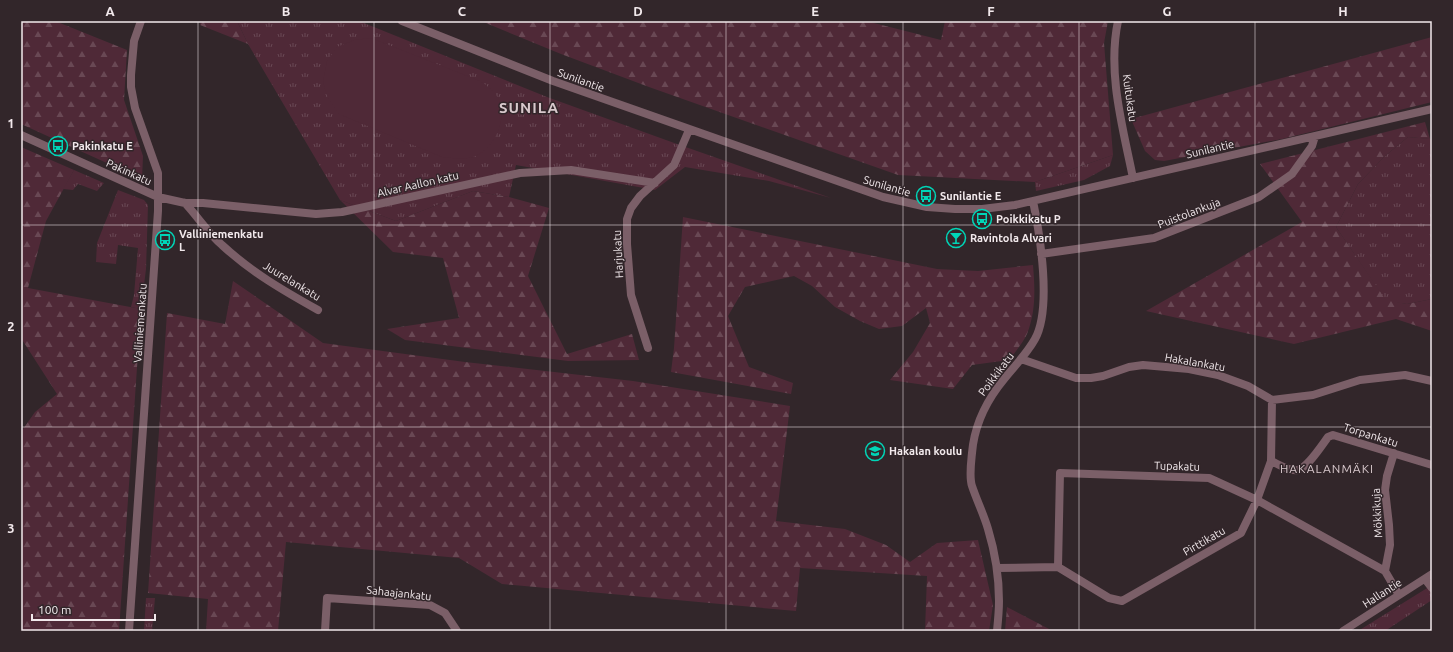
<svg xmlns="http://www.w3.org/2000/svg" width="1453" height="652" font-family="Ubuntu,sans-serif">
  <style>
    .grass { fill: url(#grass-tufts) }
    .forest { fill: url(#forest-firs) }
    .pitch { fill: #4f2937 }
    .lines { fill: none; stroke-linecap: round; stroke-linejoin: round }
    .minor { stroke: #7b5f68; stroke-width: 8 }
    .grid { fill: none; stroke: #f2e9ec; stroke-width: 1; stroke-opacity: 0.55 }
    .labels { text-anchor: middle; stroke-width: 3; stroke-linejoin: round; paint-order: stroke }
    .street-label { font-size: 11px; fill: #f2e9ec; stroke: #32262a }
    .poi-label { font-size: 11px; font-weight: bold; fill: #f2e9ec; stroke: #32262a; text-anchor: start }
    .neighbourhood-label { font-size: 12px; letter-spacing: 1px; fill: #d8c8cc; stroke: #32262a }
    .district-label { font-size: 15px; font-weight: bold; letter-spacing: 1px; fill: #d8c8cc; stroke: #32262a }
    .neatline { fill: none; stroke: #f2e9ec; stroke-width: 1.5 }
    .grid-label { font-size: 13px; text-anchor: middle; font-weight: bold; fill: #f2e9ec }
  </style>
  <defs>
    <pattern id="grass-tufts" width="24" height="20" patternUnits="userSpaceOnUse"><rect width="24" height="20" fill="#4f2937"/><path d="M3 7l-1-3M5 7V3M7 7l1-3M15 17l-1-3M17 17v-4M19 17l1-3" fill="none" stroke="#694854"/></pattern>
    <pattern id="forest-firs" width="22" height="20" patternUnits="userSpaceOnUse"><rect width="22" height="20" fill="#4f2937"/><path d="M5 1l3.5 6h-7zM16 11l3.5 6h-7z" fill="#694854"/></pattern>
  </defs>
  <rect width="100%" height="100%" fill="#32262a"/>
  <path class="grass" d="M 237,21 L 359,21 L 547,97 L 677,144 L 831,198 L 769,181 L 685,167 L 655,190 L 516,165 L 509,197 L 473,191 L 396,221 L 340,200 L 248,44 Z
    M 1408,137 L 1432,139 L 1432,299 L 1407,304 L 1386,301 L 1336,227 L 1358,184 L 1385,156 Z
    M 1113,155 L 1110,166 L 1084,180 L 1036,191 L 1035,182 Z
    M 74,170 L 104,183 L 97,191 L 78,184 L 73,190 L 63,189 Z
    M 118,190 L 144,200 L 148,205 L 146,269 L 141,309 L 131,307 L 134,295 L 138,248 L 118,245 L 116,264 L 96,262 L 97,243 Z
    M 1432,585 L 1432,600 L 1385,631 L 1358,631 Z
    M 146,598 L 155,598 L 152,631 L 144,631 Z"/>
  <path class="forest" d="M 21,21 L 55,21 L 127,50 L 124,100 L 143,156 L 142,179 L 21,124 Z
    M 201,21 L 237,21 L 248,44 L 200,25 Z
    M 481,21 L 866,21 L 941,40 L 945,21 L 1108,21 L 1104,43 L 1113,155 L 1035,182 L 898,175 L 649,87 L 561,54 Z
    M 1432,37 L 1432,102 L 1282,139 L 1164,161 L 1155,160 L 1145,151 L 1131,119 Z
    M 1425,122 L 1430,139 L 1408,137 L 1385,156 L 1358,184 L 1336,227 L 1386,300 L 1407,304 L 1432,299 L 1432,331 L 1396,319 L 1294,344 L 1146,311 L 1302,222 L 1260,164 Z
    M 21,147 L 74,170 L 46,221 L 28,288 L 141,309 L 119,631 L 21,631 L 21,432 L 35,412 L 57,394 L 21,338 Z
    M 473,191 L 509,197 L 549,208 L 528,276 L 567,354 L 632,334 L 639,360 L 568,361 L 405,340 L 387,329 L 459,318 L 443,258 L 393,252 L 340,200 L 396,221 Z
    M 683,217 L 937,269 L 978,271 L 1033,265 C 1035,289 1036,311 1027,334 C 1023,343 1015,352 1009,360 L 972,365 L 953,389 L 890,380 L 913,352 L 930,323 L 926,308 L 902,326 L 879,329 L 860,321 L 835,307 L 812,286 L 794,276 L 745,287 L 728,316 L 749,367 L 793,383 L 791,394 L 671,372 L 674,348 Z
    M 233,281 L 323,343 L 465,362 L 633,381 L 790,406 L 776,521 L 845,529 L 886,545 L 910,562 L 937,543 L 978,540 L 993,605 L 989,631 L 925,631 L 927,576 L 800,568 L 796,611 L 502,584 L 459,558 L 286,542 L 278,631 L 206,631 L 208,599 L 148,593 L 167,313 L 225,324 Z
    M 1007,607 L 1053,631 L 1005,631 Z"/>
  <path class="pitch" d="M 371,38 L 480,81 C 486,85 494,91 498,98 C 509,118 494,150 473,157 C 462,160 453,158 442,157 L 339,114 L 327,96 L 323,81 L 327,61 L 337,47 L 354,40 Z"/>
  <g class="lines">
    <path class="minor" d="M 402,21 L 553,81 L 883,197 L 927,207 L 955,209 L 982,209 L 1015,205 L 1432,109
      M 1118,21 C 1107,73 1123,128 1133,178
      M 21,135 L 158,197 L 185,203 L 203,203 L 316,214 L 342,212 L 520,173 L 571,170 L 655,183
      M 185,203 C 198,217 208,233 222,245 C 251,272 284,291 318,310
      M 1041,254 L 1154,238 L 1259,197 L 1292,174 L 1312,146 L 1315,136
      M 648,348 L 631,295 L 627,244 L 627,219 L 631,208 L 640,196 L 674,165 L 689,130
      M 1021,359 L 1076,378 L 1091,378 L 1103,376 L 1129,367 L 1143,365 L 1189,369 L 1218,375 L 1248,386 L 1272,400 L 1313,395 L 1360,380 L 1405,375 L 1432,381
      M 1271,461 C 1278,464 1290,472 1298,470 C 1308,467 1322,445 1328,437 L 1333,435 L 1432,465
      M 1058,567 L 1060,473 L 1209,478 L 1257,500 L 1385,571 L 1399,595
      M 1058,567 L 1109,598 L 1122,601 L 1241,533 L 1257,500 L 1271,461 L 1272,400
      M 997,568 L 1058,567
      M 1385,571 L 1390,545 L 1389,525 L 1385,490 L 1387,476 L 1394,453
      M 1425,579 L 1432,588
      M 129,631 L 158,211 L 158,173 L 135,108 L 131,87 L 131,75 L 134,41 L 141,21
      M 325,631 L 327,598 L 430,605 L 445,613 L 457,631
      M 997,631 C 998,621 999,611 999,601 C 999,577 995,552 988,529 C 984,515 977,501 972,486 C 969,477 971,463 972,453 C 974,429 984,406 998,387 C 1010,370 1025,357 1035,339 C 1052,308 1040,235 1033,201
      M 1343,631 L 1432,574"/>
  </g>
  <path class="grid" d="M 198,21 L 198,631M 374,21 L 374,631M 550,21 L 550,631M 726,21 L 726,631M 903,21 L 903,631M 1079,21 L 1079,631M 1255,21 L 1255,631M 21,225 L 1432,225M 21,427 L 1432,427"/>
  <defs>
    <g id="bus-ring" transform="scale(1)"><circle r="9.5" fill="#32262a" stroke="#00d5b7" stroke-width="1.5"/><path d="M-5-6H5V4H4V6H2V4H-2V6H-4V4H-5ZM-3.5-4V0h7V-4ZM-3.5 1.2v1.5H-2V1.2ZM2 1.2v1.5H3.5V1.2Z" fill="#00d5b7"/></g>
    <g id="bar-ring" transform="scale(1)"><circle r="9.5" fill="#32262a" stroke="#00d5b7" stroke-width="1.5"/><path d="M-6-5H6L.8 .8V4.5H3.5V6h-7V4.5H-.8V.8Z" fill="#00d5b7"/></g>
    <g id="school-ring" transform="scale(1)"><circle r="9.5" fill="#32262a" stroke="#00d5b7" stroke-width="1.5"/><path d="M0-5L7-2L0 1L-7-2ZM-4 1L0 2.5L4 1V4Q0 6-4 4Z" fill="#00d5b7"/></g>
  </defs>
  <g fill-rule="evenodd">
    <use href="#bus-ring" x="58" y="146"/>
    <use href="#bus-ring" x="926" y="196"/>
    <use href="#bus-ring" x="982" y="219"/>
    <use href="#bar-ring" x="956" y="238"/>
    <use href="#bus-ring" x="165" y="240"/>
    <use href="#school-ring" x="875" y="451"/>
  </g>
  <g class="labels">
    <g class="street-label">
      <text transform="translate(581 80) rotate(20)" y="4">Sunilantie</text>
      <text transform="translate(1130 98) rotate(82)" y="4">Kuitukatu</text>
      <text transform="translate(1210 149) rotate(-13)" y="4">Sunilantie</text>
      <text transform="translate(129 172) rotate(24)" y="4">Pakinkatu</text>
      <text transform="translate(418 184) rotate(-13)" y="4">Alvar Aallon katu</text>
      <text transform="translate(887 186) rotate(16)" y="4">Sunilantie</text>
      <text transform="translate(1189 213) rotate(-21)" y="4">Puistolankuja</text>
      <text transform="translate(618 254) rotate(-93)" y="4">Harjukatu</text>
      <text transform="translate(292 281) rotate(31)" y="4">Juurelankatu</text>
      <text transform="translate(140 323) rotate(-86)" y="4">Valliniemenkatu</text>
      <text transform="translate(1195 362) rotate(10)" y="4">Hakalankatu</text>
      <text transform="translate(996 374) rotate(-53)" y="4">Poikkikatu</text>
      <text transform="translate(1371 435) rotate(17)" y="4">Torpankatu</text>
      <text transform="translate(1177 466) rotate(2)" y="4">Tupakatu</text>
      <text transform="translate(1377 513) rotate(-93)" y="4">Mökkikuja</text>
      <text transform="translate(1204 541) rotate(-30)" y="4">Pirttikatu</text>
      <text transform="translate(399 593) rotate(6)" y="4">Sahaajankatu</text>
      <text transform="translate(1382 593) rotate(-33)" y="4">Hallantie</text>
    </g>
    <g class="poi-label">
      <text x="72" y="150">Pakinkatu E</text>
      <text x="940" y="200">Sunilantie E</text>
      <text x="996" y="223">Poikkikatu P</text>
      <text x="179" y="238">Valliniemenkatu<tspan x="179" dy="13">L</tspan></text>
      <text x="970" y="242">Ravintola Alvari</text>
      <text x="889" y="455">Hakalan koulu</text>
    </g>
    <g class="neighbourhood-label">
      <text x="1327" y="473">HAKALANMÄKI</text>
    </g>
    <g class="district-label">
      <text x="529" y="113">SUNILA</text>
    </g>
  </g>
  <rect width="1453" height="652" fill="none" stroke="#32262a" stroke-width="44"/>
  <path d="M32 614v6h123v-6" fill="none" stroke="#f2e9ec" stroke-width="2"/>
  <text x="38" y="614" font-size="12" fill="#f2e9ec" stroke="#32262a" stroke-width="3" paint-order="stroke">100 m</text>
  <rect x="22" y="22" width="1409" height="608" class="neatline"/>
  <g class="grid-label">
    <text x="110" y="16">A</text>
    <text x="286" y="16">B</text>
    <text x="462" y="16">C</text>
    <text x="638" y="16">D</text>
    <text x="815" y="16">E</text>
    <text x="991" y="16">F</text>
    <text x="1167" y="16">G</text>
    <text x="1343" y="16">H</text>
    <text x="11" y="128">1</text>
    <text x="11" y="331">2</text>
    <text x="11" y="533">3</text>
  </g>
</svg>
